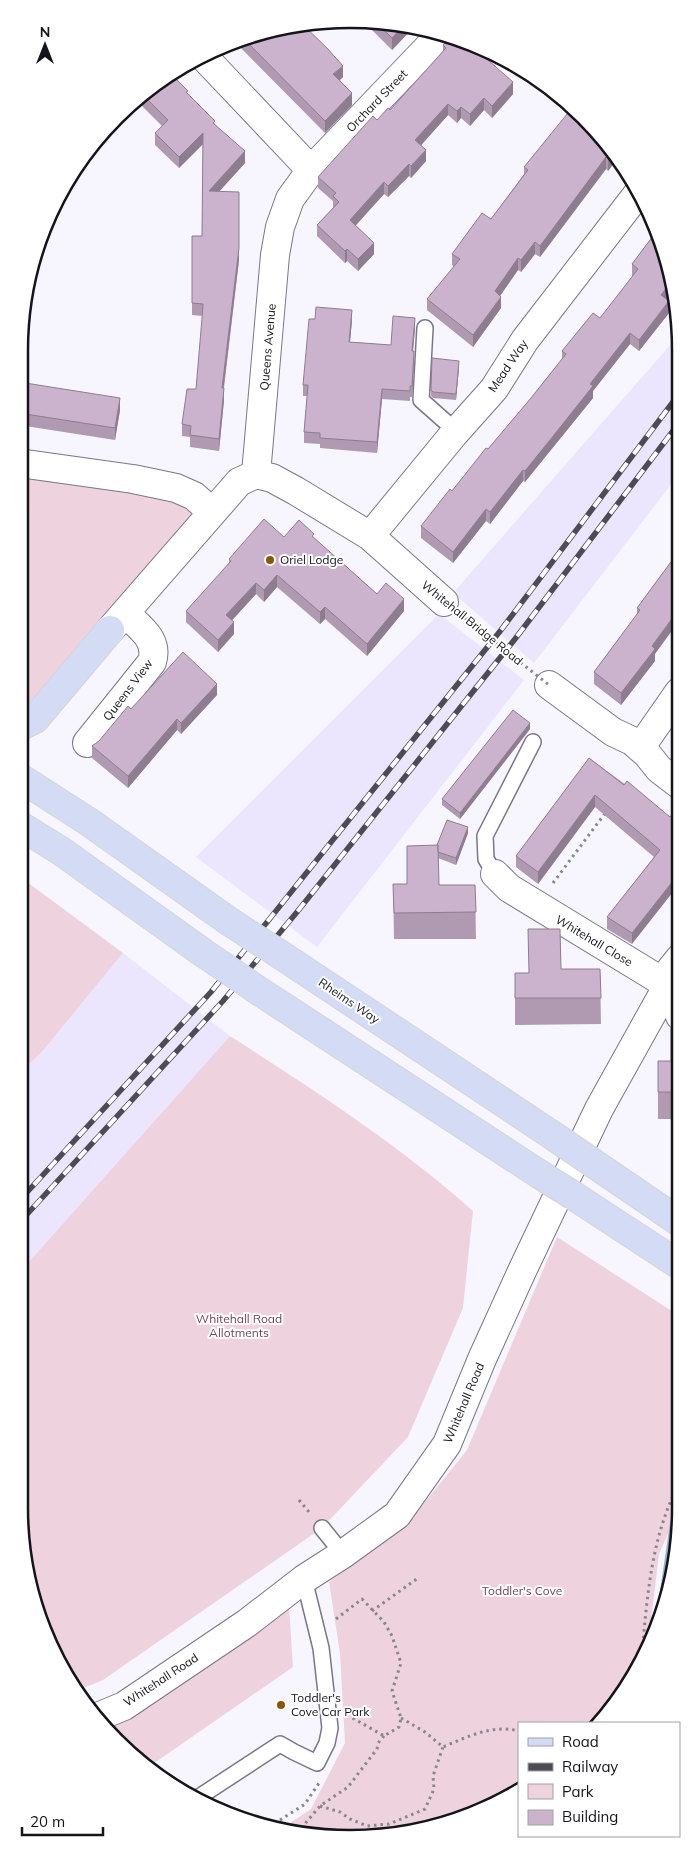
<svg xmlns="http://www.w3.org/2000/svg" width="700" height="1857" font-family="Mulish,sans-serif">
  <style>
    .built { fill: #ebe6fd }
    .green { fill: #eed3df }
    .water { fill: #93b0c8 }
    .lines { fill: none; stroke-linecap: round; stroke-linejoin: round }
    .lane-casing { stroke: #7a7689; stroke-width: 18 }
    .street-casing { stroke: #7a7689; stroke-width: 30 }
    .primary-casing { stroke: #d5d5d6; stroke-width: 30 }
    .path { stroke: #88868e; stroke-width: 3; stroke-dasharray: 2.5 4; stroke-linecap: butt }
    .lane { stroke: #fff; stroke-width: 15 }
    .street { stroke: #fff; stroke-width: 28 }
    .primary { stroke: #d3dcf4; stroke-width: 28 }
    .rail-casing { stroke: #4d4b53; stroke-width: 5.5 }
    .rail { stroke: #fff; stroke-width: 4; stroke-dasharray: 11; stroke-linecap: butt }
    .primary-bridge-casing { stroke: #d5d5d6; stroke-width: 30; stroke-linecap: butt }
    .path-bridge { stroke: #88868e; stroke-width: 3; stroke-dasharray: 2.5 4; stroke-linecap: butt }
    .primary-bridge { stroke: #d3dcf4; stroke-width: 28 }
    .wall { fill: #af9ab1 }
    .shaded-wall { fill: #8e7d90 }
    .building { fill: #cbb3ce; stroke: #8e7d90 }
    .poi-dot { fill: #8a5504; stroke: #fff; stroke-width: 2 }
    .labels { text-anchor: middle; stroke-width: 4; stroke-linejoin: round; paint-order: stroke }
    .street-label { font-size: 12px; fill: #15141b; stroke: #fff }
    .poi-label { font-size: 12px; fill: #15141b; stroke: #fff; text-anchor: start }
    .park-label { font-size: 12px; fill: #76445d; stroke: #fff }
    .rim { fill: none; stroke: #15141b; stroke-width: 2.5 }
  </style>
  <rect width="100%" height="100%" fill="#f7f5fe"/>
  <path class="built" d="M 678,336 L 679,474 L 534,663 L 453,593 Z
    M 439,614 L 524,680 L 317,947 L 196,857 Z
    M 123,953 L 230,1036 L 19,1273 L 19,1073 L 41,1053 Z"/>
  <path class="green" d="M 19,463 L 133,479 L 212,512 L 19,727 Z
    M 19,876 L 123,953 L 41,1053 L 19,1073 Z
    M 230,1036 C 314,1090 398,1144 473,1211 L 463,1308 L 408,1437 L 322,1528 L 103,1680 L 76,1691 L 63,1672 L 36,1614 L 19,1507 L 19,1273 Z
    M 557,1237 L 681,1317 L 681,1505 L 659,1554 L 647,1654 L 613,1708 L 597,1723 L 519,1723 L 519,1791 L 477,1813 L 415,1832 L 306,1835 L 281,1829 L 311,1809 L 345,1743 L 340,1653 L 329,1582 L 404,1528 L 467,1450 Z
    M 289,1606 L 293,1667 L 150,1766 L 101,1725 Z"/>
  <path class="water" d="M 681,1494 L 681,1507 L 670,1593 L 653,1639 L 670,1523 Z"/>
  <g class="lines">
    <g class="lane-casing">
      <path id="lane" d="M 425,328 L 421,400 L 456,431
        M 495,874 L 486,859 L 485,836 L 533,742
        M 322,1528 L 343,1554
        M 196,1799 L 280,1744 L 294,1752 L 317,1763 L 327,1743 L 330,1728 L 321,1648 L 304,1579"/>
    </g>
    <g class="street-casing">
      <path id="street" d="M 202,55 L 311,170
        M 19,463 L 133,479 L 176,488 L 194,496 L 212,512
        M 256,474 L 275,255 L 280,227 L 290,199 L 311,170 L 442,33
        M 256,474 L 272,478 L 296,491 L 370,536 L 444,602
        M 370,536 L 453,435 L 494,389 L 525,340 L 639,192
        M 110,630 L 239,482 L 256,474
        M 549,685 L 613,732 L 632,741 L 647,754 L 659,769 L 680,785
        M 87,743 L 152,662 C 159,639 140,628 125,613
        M 640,748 L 679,692
        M 495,874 L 509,888 L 668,985 L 680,1016
        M 95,1718 L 124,1706 L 247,1623 L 304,1579 L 343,1554 L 397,1515 L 447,1444 L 482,1359 L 522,1271 L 599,1109 L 668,985 L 671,969 L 680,958"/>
    </g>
    <g class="primary-casing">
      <path id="primary" d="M 19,727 L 35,719 L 110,630
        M 19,777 L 89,822 L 230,922
        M 19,825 L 61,851 L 202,952
        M 278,953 L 555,1137
        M 256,989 L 536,1172
        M 593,1163 L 681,1223
        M 574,1196 L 681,1266"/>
    </g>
    <path class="path" d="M 553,883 L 606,812
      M 299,1500 L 309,1512
      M 372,1611 L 418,1578
      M 336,1619 L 362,1599 L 384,1622 L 392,1636 L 401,1663 L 392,1691 L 401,1718 L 399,1727 L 384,1736 L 351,1717
      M 641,1664 C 647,1601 650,1536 681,1480
      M 401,1718 L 425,1732 L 443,1747 C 467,1737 492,1724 519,1731
      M 320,1806 L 340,1812 L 350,1819 L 367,1826 L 389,1824 L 425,1809 L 434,1789 L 433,1776 L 443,1747
      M 269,1827 L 305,1804 L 319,1783
      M 297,1833 L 320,1806 L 348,1787 L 377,1749 L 378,1743 L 384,1736"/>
    <use href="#lane" class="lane"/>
    <use href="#street" class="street"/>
    <use href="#primary" class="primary"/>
    <g class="rail-casing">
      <path id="rail" d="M 19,1201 L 211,992 L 501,630 L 679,394
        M 19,1223 L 223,1001 L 297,912 L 515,639 L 679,423"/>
    </g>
    <use href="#rail" class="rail"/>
    <g class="primary-bridge-casing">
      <path id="primary-bridge" d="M 230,922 L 278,953
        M 202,952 L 256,989
        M 555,1137 L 593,1163
        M 536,1172 L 574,1196"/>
    </g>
    <path class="path-bridge" d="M 444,602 L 549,685"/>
    <use href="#primary-bridge" class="primary-bridge"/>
  </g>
  <path class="wall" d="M 372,19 L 414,27 L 392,50 L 362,20 Z
    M 244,36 L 343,77 L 340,80 L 352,105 L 325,133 L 234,41 Z
    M 443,45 L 486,58 L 513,94 L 492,118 L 484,110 L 470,126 L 461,118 L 457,123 L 448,115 L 421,145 L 426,161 L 411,178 L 409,176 L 388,197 L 384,194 L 355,225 L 374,254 L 358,271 L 347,261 L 345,263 L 317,236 L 317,225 L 333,208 L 333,201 L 318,188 L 318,177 L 377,120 L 390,110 L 443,52 Z
    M 170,73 L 215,124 L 245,163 L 219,191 L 239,260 L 224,388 L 224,400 L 219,451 L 190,447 L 190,437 L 182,436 L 182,424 L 196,389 L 203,316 L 192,315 L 192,236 L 202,236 L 203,144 L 179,168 L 155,145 L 155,133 L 162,126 L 139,103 L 126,115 L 122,111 L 132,101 Z
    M 599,131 L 617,159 L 608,171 L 606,169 L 540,257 L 535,254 L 521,272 L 518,270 L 500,296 L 501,308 L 473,347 L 427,310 L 427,299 L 454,267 L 452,265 L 452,254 L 491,219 L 524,174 L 524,167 Z
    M 656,232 L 673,290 L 667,299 L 669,313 L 639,351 L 630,344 L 593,391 L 593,398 L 550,451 L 525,482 L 523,481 L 490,524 L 486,521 L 453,563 L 421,538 L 421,526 L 488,449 L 531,398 L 562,359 L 562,351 L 600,318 L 633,276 L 632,276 L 632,264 Z
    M 315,319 L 352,320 L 350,342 L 391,345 L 415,328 L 413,351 L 414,362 L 412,397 L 410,397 L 410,401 L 382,399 L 377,453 L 320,448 L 320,444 L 304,443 L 304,432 L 307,396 L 303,396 L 303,385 Z
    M 459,367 L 456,400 L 433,398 L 431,396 L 431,390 Z
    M 19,382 L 120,410 L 115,440 L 19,425 Z
    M 284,537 L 314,538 L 377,594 L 404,611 L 367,656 L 325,619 L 320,624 L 277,587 L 264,602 L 256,594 L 232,620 L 234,634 L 218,652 L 186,622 L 186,611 L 229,564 L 229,559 Z
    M 679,551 L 655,654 L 655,661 L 621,705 L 594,684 L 594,672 L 637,615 L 637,608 Z
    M 217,695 L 181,734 L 177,730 L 128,788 L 92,758 L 92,746 L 99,741 L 131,709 Z
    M 530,729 L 460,819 L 442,805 L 442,799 Z
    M 589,758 L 670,817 L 632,944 L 607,929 L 607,917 L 654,857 L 595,807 L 538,884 L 516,867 L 516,856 Z
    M 468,833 L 456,865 L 438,858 L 439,885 L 475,885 L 476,939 L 394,939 L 393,884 L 407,884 L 437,845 Z
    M 561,969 L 600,969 L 601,1024 L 515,1025 L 515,973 L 529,973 Z
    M 680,1028 L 680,1119 L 658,1119 L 658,1061 L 671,1061 Z"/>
  <path class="shaded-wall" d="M 404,25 L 414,27 L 392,50 L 392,38 Z
    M 482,51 L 490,54 L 480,64 L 480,53 Z
    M 343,66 L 343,77 L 333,86 L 333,74 Z
    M 513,82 L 513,94 L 492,118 L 492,106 Z
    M 352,93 L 352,105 L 325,133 L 325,121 Z
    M 139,96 L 139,103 L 126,115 L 126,107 L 132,101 Z
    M 484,98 L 484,110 L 470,126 L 470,114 Z
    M 448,104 L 448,115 L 415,152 L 415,140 Z
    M 461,107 L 461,118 L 457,123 L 457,111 Z
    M 203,133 L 203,144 L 179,168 L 179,157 Z
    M 426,150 L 426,161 L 411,178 L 411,166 Z
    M 245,151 L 245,163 L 209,203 L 209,191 Z
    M 613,153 L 617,159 L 608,171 L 608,159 Z
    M 606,157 L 606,169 L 540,257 L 540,246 Z
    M 409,164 L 409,176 L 388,197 L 388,186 Z
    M 384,182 L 384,194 L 350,232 L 350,220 Z
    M 239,192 L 239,260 L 222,400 L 222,388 Z
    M 535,242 L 535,254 L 521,272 L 521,260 Z
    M 374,243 L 374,254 L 358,271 L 358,259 Z
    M 347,249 L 347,261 L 345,263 L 345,251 Z
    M 518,258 L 518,270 L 495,303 L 495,291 Z
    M 671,282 L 673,290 L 661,306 L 661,295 Z
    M 501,297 L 501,308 L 473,347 L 473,335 Z
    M 669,301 L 669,313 L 639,351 L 639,340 Z
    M 352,310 L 352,320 L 349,353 L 349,342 Z
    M 415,318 L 415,328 L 412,362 L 412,351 Z
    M 630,333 L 630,344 L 593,391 L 593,398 L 525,482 L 525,471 L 590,384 Z
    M 414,351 L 414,362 L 412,397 L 412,386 Z
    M 459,361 L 459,367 L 456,400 L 456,394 Z
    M 224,388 L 224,400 L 219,451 L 219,439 Z
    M 382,389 L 382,399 L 377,453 L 377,442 Z
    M 120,398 L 120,410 L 115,440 L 115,428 Z
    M 523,470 L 523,481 L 490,524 L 490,512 Z
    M 486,509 L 486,521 L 453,563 L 453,552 Z
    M 277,575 L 277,587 L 264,602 L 264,590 Z
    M 256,583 L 256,594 L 226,627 L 226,615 Z
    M 404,599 L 404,611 L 367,656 L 367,644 Z
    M 325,607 L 325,619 L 320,624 L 320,612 Z
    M 679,609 L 679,621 L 655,654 L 655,661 L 621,705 L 621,693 L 652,646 Z
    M 234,622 L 234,634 L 218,652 L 218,640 Z
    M 217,684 L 217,695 L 181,734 L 181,723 Z
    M 177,719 L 177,730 L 128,788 L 128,776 Z
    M 530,723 L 530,729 L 460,819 L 460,813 Z
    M 595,795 L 595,807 L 538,884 L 538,872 Z
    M 468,827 L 468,833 L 456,865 L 456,858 Z
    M 680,872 L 680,883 L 632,944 L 632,933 Z"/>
  <path class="building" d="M 374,20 L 404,25 L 392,38 Z
    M 301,23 L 327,48 L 343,66 L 333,74 L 352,93 L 325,121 L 242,37 Z
    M 450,37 L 482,51 L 480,53 L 513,82 L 492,106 L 484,98 L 470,114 L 461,107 L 457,111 L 448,104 L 415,140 L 426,150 L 411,166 L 409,164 L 388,186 L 384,182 L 350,220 L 374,243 L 358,259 L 347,249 L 345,251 L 317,225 L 339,202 L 333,196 L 336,193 L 318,177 L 373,116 L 377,120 L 388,108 L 390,110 L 446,48 L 443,45 Z
    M 170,73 L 188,91 L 186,92 L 215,121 L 213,123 L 245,151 L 209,191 L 239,192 L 239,248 L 222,388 L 224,388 L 219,439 L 190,435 L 191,426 L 182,424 L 187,389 L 196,389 L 202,318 L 203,304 L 192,303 L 192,236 L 202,236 L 203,133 L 179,157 L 155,133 L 168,120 L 142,94 Z
    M 572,108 L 599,131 L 613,153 L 608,159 L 606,157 L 540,246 L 535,242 L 521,260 L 518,258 L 495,291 L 501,297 L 473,335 L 427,299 L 460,259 L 452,254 L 482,213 L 491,219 L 528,170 L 524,167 Z
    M 656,232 L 671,282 L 661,295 L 669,301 L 639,340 L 630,333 L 590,384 L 593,386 L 550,440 L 525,471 L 523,470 L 490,512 L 486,509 L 453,552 L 421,526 L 450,489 L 452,491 L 486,448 L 488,449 L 531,398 L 566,354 L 562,351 L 593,313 L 600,318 L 638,269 L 632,264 Z
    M 316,307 L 352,310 L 349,342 L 391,345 L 393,316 L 415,318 L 412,351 L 414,351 L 412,386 L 410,386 L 410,391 L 382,389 L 377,442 L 320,438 L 320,433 L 304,432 L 308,385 L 303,385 L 309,319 L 315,319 Z
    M 432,358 L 459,361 L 456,394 L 433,392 L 431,390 Z
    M 19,382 L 120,398 L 115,428 L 19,413 Z
    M 264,519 L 284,537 L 299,520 L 314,534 L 312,536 L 377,594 L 386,583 L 404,599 L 367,644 L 325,607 L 320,612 L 277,575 L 264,590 L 256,583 L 226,615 L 234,622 L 218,640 L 186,611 L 231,561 L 229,559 Z
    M 679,551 L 679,609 L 652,646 L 655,649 L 621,693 L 594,672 L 640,610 L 637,608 Z
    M 183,652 L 217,684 L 181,723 L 177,719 L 128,776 L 92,746 L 99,741 L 128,706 L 131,709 Z
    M 513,710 L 530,723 L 460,813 L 442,799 Z
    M 589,758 L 624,785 L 627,781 L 670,817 L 674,812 L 680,817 L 680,872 L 632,933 L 607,917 L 660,850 L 595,795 L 538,872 L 516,856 Z
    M 447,820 L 468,827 L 456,858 L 438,852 L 438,845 L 437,845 Z
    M 438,845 L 439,885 L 475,885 L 476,912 L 394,913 L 393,884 L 407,884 L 407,846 Z
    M 528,929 L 560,929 L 561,969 L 600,969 L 601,998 L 515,998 L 515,973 L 529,973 Z
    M 671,1028 L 680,1028 L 680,1092 L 658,1092 L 658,1061 L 671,1061 Z"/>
  <g class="poi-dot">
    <circle cx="270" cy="560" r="5"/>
    <circle cx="281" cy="1705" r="5"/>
  </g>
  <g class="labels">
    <g class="street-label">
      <text transform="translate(377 101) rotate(-46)" y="4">Orchard Street</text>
      <text transform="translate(268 347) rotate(-85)" y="4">Queens Avenue</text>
      <text transform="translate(508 366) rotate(-56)" y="4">Mead Way</text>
      <text transform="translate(472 623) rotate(39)" y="4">Whitehall Bridge Road</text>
      <text transform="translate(128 690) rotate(-53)" y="4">Queens View</text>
      <text transform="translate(594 941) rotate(31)" y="4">Whitehall Close</text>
      <text transform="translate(349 1001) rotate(34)" y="4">Rheims Way</text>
      <text transform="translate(464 1403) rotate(-67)" y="4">Whitehall Road</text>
      <text transform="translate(161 1680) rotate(-33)" y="4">Whitehall Road</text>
    </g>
    <g class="poi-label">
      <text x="280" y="564">Oriel Lodge</text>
      <text x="291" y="1702">Toddler's<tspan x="291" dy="14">Cove Car Park</tspan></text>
    </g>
    <g class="park-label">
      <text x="239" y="1323">Whitehall Road<tspan x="239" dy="14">Allotments</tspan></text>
      <text x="522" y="1595">Toddler's Cove</text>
    </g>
  </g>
  <path d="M0 0H700V1857H0ZM350 28H350A322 322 0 0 1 672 350V1508A322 322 0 0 1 350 1830H350A322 322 0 0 1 28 1508V350A322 322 0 0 1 350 28Z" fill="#fff" fill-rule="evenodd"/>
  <path class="rim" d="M350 28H350A322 322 0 0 1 672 350V1508A322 322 0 0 1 350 1830H350A322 322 0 0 1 28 1508V350A322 322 0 0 1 350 28Z"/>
  <rect x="518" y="1722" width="162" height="115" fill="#ffffff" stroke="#a1a1a4"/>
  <rect x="528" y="1738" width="25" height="8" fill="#d3dcf4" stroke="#a1a1a4"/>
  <text x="562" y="1747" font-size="15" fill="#15141b">Road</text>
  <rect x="528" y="1763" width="25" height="8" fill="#4d4b53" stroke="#a1a1a4"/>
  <text x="562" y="1772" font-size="15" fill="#15141b">Railway</text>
  <rect x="528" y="1784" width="25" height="15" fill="#eed3df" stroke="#a1a1a4"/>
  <text x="562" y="1797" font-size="15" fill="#15141b">Park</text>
  <rect x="528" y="1810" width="25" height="15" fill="#cbb3ce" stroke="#a1a1a4"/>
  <text x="562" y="1822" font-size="15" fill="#15141b">Building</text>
  <g transform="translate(45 45)" stroke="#ffffff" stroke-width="4" paint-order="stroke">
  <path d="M0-4L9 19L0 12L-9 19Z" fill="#15141b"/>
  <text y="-8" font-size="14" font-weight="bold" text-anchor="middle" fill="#15141b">N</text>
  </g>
  <path d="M22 1827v8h81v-8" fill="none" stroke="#15141b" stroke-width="2.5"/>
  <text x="30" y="1827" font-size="15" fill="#15141b" stroke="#ffffff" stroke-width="4" paint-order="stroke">20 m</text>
</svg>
